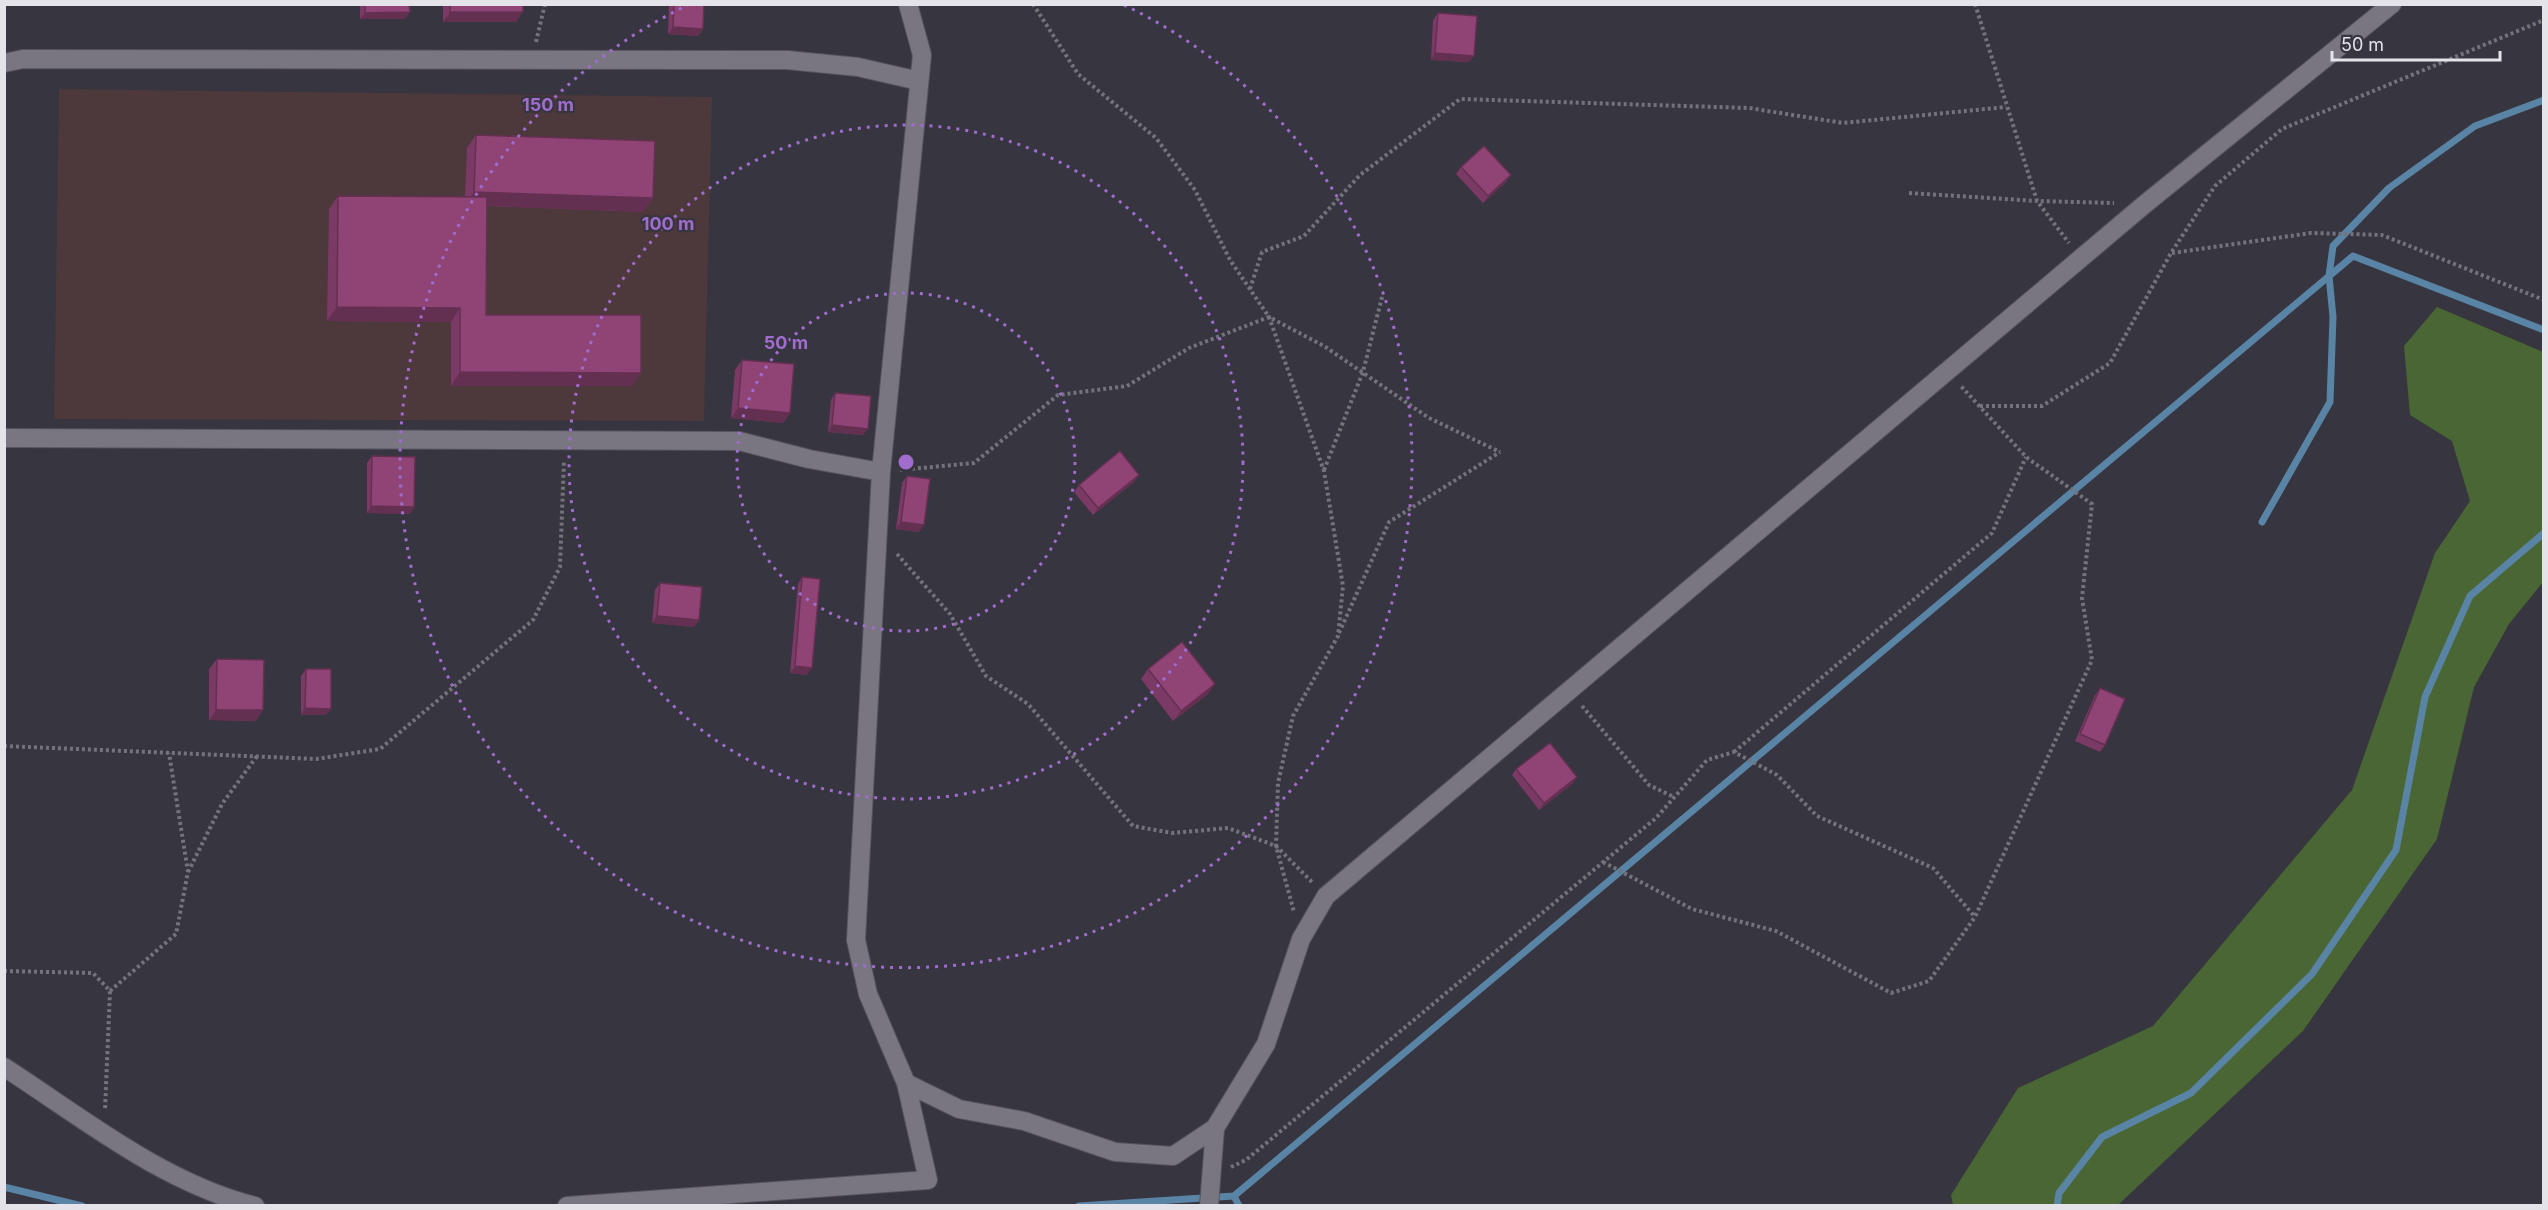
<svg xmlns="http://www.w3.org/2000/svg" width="2548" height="1210" font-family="Inter,sans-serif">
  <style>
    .commercial { fill: #4d383b }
    .green { fill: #4a6634 }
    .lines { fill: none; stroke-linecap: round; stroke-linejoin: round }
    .stream { stroke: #5984a5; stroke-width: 7 }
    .minor-casing { stroke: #56545d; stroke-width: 20 }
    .path { stroke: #74737b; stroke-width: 4; stroke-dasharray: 3 3; stroke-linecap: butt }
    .minor { stroke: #797682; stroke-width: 18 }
    .wall { fill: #7b3a65 }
    .shaded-wall { fill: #643052 }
    .building { fill: #8f4475; stroke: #643052; stroke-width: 1.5 }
    .ring { fill: none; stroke: #a06cce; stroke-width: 3; stroke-dasharray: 3 6 }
    .centre { fill: #a06cce; stroke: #37353f; stroke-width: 3 }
    .ring-label { font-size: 18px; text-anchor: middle; font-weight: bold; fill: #a06cce; stroke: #37353f; stroke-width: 4.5; stroke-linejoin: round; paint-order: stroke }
  </style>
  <rect width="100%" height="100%" fill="#37353f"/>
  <path class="commercial" d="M 59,89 L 712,97 L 704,421 L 54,419 Z"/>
  <path class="green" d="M 2437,307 L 2543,352 L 2543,582 L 2509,624 L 2474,687 L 2437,839 L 2303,1031 L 2118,1205 L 1953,1205 L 1951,1195 L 2018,1088 L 2153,1026 L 2352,790 L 2435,553 L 2470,501 L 2452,441 L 2410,415 L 2404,346 Z"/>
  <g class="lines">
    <path class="stream" d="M 2262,522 L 2330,402 L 2333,317 L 2329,276 L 2333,246 L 2389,188 L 2475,126 L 2544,100
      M 4,1187 L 82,1206
      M 1234,1196 L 1239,1206
      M 1079,1206 L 1234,1196 L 2353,256 L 2544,330
      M 2057,1206 L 2059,1193 L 2102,1137 L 2191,1093 L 2312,974 L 2396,850 L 2425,697 L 2470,596 L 2544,533"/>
    <g class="minor-casing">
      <path id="minor" d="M 4,63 L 23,59 L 787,60 L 858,67 L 919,81
        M 4,438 L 739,441 L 809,459 L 881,472
        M 4,1067 C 83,1118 163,1183 255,1206
        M 906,1083 L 959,1109 L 1024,1121 L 1115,1152 L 1173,1156 L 1215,1128 L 1266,1044 L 1301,939 L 1326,896 L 2145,204 L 2392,4
        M 567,1206 L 928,1180 L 906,1083 L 868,994 L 856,940 L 881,472 L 922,55 L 908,4
        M 1209,1206 L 1215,1128"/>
    </g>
    <path class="path" d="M 1033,4 L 1078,74 L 1156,138 L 1195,190 L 1230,260 L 1269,317 L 1324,471 L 1343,586 L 1338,636 L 1293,716 L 1278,783 L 1276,846 L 1294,912
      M 1975,4 L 2037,201 L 2069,243
      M 536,42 L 545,4
      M 1909,193 L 2037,201 L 2114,203
      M 2172,253 L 2311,233 L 2382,235 L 2544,300
      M 1250,289 L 1262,252 L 1304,236 L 1360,175 L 1460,99 L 1749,108 L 1843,123 L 2006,107
      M 1980,406 L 2042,406 L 2110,363 L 2171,253 L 2215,186 L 2282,129 L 2544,20
      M 900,470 L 974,463 L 1058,395 L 1127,386 L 1189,348 L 1269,317 L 1324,346 L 1429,418 L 1500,452
      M 1324,470 L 1363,372 L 1382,297
      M 897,554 L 950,614 L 986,676 L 1028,704 L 1133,826 L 1172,833 L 1228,828 L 1276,846 L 1313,883
      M 1339,633 L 1389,522 L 1500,452
      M 1582,706 L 1649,785 L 1674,797
      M 4,746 L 316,759 L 380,749 L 533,620 L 560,567 L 564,460
      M 1734,752 L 1992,533 L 2026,457
      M 1603,862 L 1692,909 L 1776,931 L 1891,993 L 1929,981 L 1975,917 L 2092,660 L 2082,598 L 2092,504 L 2026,457 L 1960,385
      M 188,872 L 222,804 L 257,756
      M 4,971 L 93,973 L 110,991 L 105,1110
      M 110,991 L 176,934 L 188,872 L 169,753
      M 1231,1167 L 1246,1160 L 1656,818 L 1707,760 L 1734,752 L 1777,775 L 1817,816 L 1933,868 L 1975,917"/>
    <use href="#minor" class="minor"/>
  </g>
  <path class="wall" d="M 360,4 L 409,4 L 405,19 L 360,19 Z
    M 443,4 L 523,4 L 516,22 L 443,22 Z
    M 669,4 L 704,4 L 703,29 L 698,36 L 668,34 Z
    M 1438,13 L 1469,62 L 1431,60 L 1433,20 Z
    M 476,135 L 643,212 L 487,206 L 486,315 L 632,386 L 451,386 L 451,322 L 327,321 L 329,209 L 338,196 L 465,197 L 467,148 Z
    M 1461,167 L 1511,175 L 1506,182 L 1483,203 L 1456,174 Z
    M 742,360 L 790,413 L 783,423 L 731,418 L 735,370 Z
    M 835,393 L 863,435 L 828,432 L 831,400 Z
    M 372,456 L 414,507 L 410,514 L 367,513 L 367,463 Z
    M 1139,475 L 1134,482 L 1093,515 L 1074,492 L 1079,485 Z
    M 907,476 L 919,532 L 896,529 L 902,483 Z
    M 802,577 L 807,675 L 790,673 L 798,584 Z
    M 660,583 L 699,620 L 694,627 L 652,623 L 655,590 Z
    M 217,659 L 256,721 L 209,720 L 209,669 Z
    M 306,669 L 326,715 L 301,715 L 301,676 Z
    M 1148,669 L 1208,694 L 1173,721 L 1141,679 Z
    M 2100,688 L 2105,745 L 2100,752 L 2075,741 L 2095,695 Z
    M 1516,769 L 1577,777 L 1572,784 L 1539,810 L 1512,775 Z"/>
  <path class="shaded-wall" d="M 410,12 L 405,19 L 360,19 L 365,13 Z
    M 450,12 L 523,12 L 516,22 L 443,22 Z
    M 673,27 L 703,29 L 698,36 L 668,34 Z
    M 1435,53 L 1474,56 L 1469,62 L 1431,60 Z
    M 1511,175 L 1506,182 L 1483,203 L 1488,196 Z
    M 474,192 L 653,198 L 643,212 L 465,205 Z
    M 337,307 L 460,308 L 451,322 L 327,321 Z
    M 460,372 L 641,373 L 632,386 L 451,386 Z
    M 738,408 L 790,413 L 783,423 L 731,418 Z
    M 832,425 L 868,429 L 863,435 L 828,432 Z
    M 1139,475 L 1134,482 L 1093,515 L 1098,508 Z
    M 371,506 L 414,507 L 410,514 L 367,513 Z
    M 901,522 L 924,525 L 919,532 L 896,529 Z
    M 657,616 L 699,620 L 694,627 L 652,623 Z
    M 795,666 L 812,668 L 807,675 L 790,673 Z
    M 1215,684 L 1208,694 L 1173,721 L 1181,711 Z
    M 305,708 L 331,709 L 326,715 L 301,715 Z
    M 216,710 L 263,710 L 256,721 L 209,720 Z
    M 1577,777 L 1572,784 L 1539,810 L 1544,803 Z"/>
  <path class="building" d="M 365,4 L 409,4 L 410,12 L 365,13 Z
    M 450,4 L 523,4 L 523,12 L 450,12 Z
    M 674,4 L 704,4 L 703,29 L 673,27 Z
    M 1438,13 L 1477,16 L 1474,56 L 1435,53 Z
    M 476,135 L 655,141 L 653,198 L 474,192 Z
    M 1484,146 L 1511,175 L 1488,196 L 1461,167 Z
    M 338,196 L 487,197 L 486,315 L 641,315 L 641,373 L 460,372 L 460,308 L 337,307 Z
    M 742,360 L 794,364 L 790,413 L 738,408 Z
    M 835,393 L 871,396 L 868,429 L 832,425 Z
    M 1120,451 L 1139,475 L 1098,508 L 1079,485 Z
    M 372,456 L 415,457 L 414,507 L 371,506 Z
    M 907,476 L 930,479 L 924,525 L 901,522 Z
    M 802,577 L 820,579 L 812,668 L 795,666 Z
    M 660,583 L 702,587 L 699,620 L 657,616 Z
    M 1182,642 L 1215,684 L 1181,711 L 1148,669 Z
    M 217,659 L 264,660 L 263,710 L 216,710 Z
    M 306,669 L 331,669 L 331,709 L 305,708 Z
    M 2100,688 L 2125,699 L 2105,745 L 2080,734 Z
    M 1550,743 L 1577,777 L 1544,803 L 1516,769 Z"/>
  <g class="ring">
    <circle cx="906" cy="462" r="169"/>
    <circle cx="906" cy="462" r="337"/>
    <path d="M1124 5A506 506 0 1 1 688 5"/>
  </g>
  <circle cx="906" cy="462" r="9" class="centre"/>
  <g class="ring-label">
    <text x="548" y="111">150 m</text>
    <text x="668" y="230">100 m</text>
    <text x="786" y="349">50 m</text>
  </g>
  <rect width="2548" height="1210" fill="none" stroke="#e4e3e9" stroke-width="12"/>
  <path d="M2332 51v9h168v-9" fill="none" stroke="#e4e3e9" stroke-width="3"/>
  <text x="2341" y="51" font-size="18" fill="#e4e3e9" stroke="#37353f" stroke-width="4.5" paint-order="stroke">50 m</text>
</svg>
